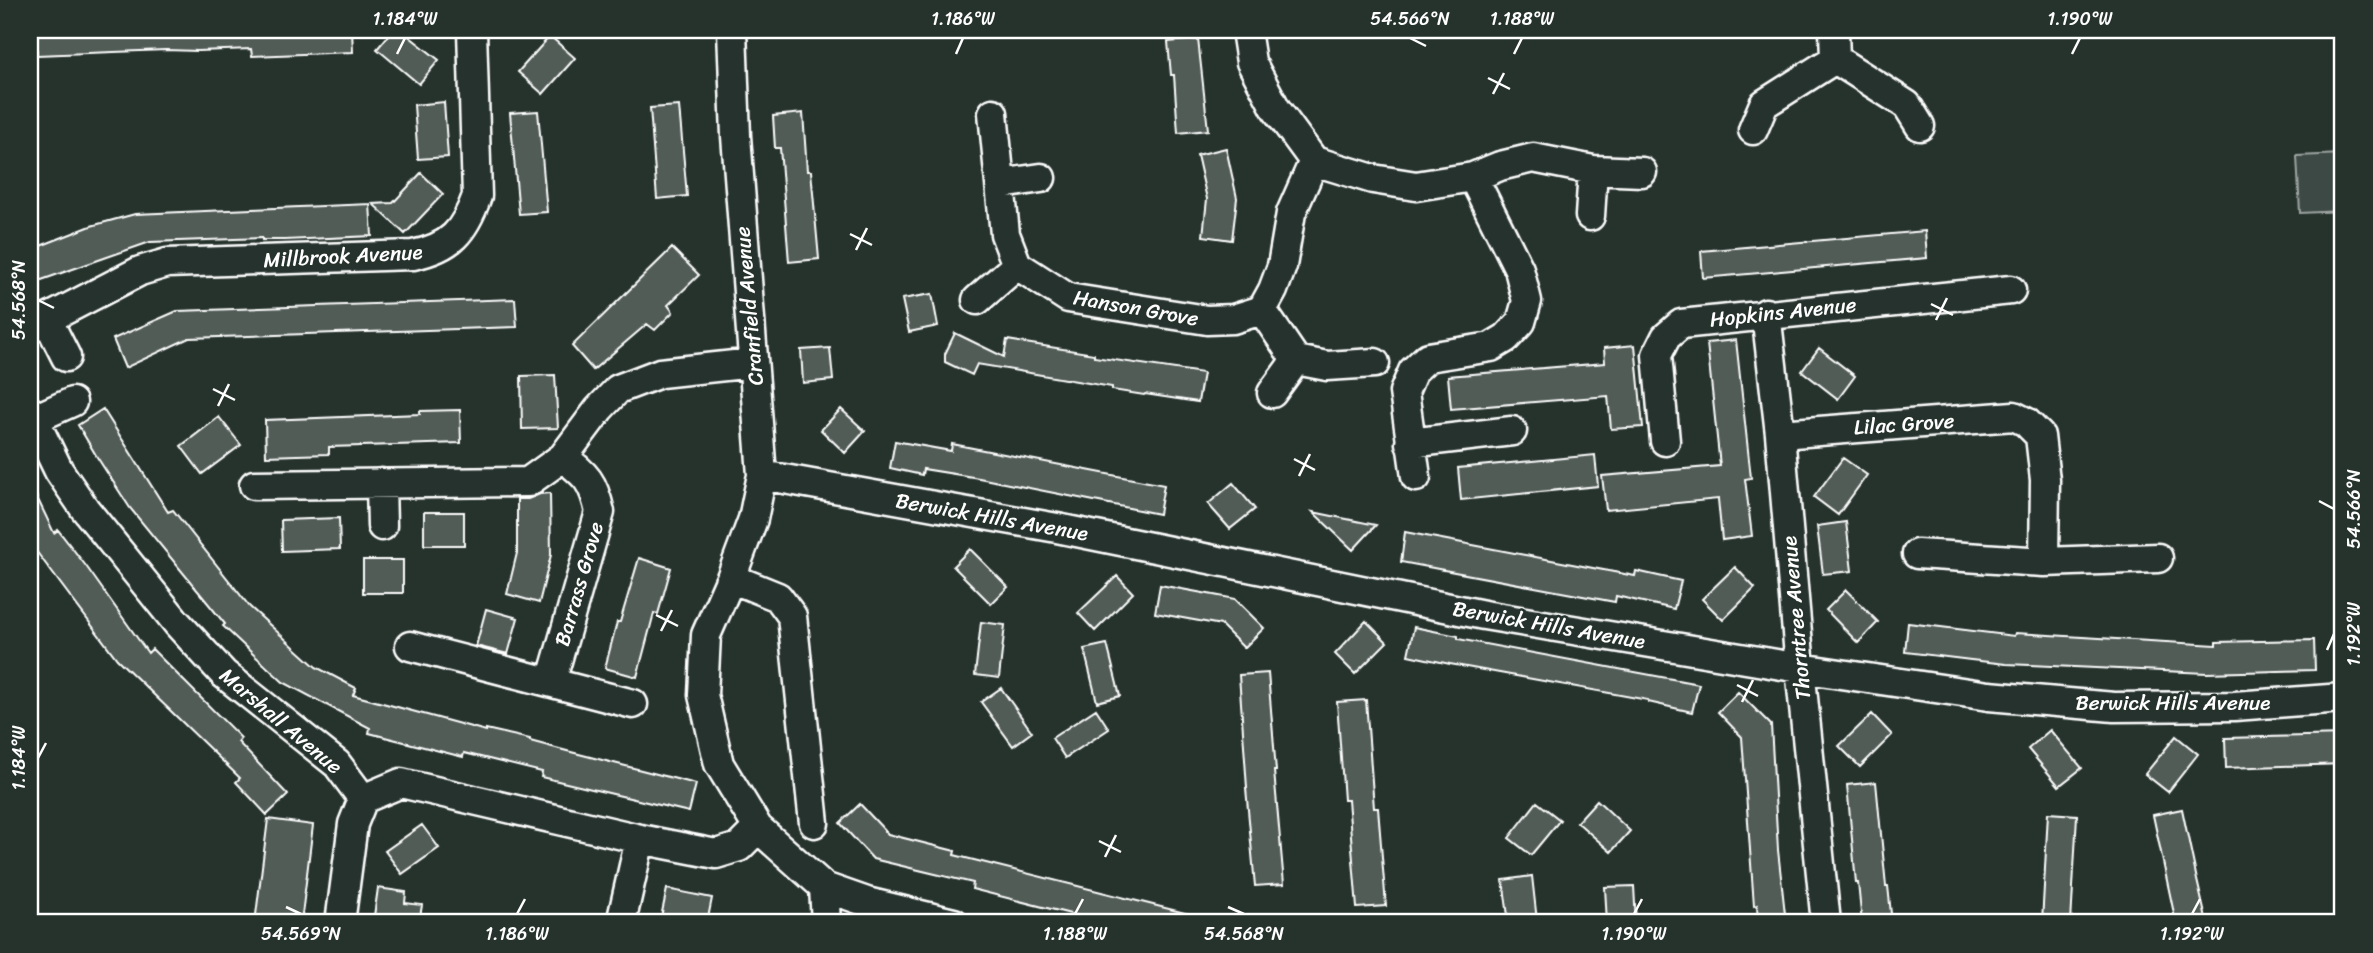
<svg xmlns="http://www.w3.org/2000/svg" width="2373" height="953" font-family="Sriracha,sans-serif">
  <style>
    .green { fill: #3e4944; stroke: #9ea4a2; stroke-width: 2 }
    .building { fill: #515c57; stroke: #fff; stroke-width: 2 }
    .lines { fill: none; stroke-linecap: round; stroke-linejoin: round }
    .street-casing { stroke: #fff; stroke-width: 33 }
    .street { stroke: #26332d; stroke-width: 28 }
    .ticks { fill: none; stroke: #fff; stroke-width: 2.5 }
    .labels { text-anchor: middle; stroke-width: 5; stroke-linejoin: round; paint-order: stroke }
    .street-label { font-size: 21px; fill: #fff; stroke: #26332d }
    .neatline { fill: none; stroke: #fff; stroke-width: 2.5 }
    .ticks-label { font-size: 18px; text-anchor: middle; fill: #fff }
  </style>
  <rect width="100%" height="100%" fill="#26332d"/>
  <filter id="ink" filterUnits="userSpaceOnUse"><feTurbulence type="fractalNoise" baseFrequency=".0143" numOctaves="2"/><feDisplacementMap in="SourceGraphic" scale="14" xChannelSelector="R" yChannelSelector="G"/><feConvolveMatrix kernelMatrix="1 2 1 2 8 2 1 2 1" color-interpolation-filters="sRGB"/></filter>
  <g filter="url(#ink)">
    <path class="green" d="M 2343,154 L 2343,211 L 2300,213 L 2297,156 Z"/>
    <path class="building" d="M 36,30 L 352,30 L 353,52 L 252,56 L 251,49 L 198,51 L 166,50 L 37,55 Z
      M 393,30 L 401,30 L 439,60 L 419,84 L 377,49 Z
      M 550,36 L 575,58 L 543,94 L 518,72 Z
      M 1198,39 L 1208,130 L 1178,133 L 1174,75 L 1171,75 L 1168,42 Z
      M 444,102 L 448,157 L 418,159 L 414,105 Z
      M 679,106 L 687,196 L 657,199 L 650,108 Z
      M 538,111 L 547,212 L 519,214 L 510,113 Z
      M 803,113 L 807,171 L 811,171 L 819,259 L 789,262 L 780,148 L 775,148 L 773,116 Z
      M 1226,148 L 1237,198 L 1232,240 L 1203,236 L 1207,199 L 1197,155 Z
      M 421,173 L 443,194 L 405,234 L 373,204 L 393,203 Z
      M 370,204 L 372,236 L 285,240 L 262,240 L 262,238 L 150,242 L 30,284 L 30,250 L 91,226 L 135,214 Z
      M 1925,231 L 1927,258 L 1703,278 L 1701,251 Z
      M 672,248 L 699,275 L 668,305 L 673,312 L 655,330 L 647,324 L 593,370 L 572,346 Z
      M 932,294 L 938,326 L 909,332 L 902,299 Z
      M 515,299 L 517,327 L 189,338 L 125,368 L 113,339 L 177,311 Z
      M 955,333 L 1004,357 L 1007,340 L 1094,354 L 1094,357 L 1203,373 L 1198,402 L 1145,394 L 1144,395 L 1112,390 L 1112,387 L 977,364 L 972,375 L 945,362 L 945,354 Z
      M 1736,340 L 1751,478 L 1745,479 L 1752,536 L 1722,540 L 1718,499 L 1606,510 L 1602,476 L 1720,466 L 1707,343 Z
      M 1635,345 L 1643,427 L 1611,429 L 1608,396 L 1451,409 L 1448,376 L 1605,363 L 1604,348 Z
      M 830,348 L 833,380 L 803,383 L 801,350 Z
      M 1819,348 L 1855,376 L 1838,399 L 1802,371 Z
      M 555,375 L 558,428 L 522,429 L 521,376 Z
      M 103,409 L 168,512 L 173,510 L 250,607 L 316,667 L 356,688 L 353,695 L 486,731 L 486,729 L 530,739 L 530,741 L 567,751 L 696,784 L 689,812 L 541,777 L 542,772 L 464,753 L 463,757 L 369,733 L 370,728 L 283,682 L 223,626 L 225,624 L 130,508 L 97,457 L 78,425 Z
      M 841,409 L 865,431 L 845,453 L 821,430 Z
      M 460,410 L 461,443 L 329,447 L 329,454 L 266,456 L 265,420 L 420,414 L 420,411 Z
      M 219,417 L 241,445 L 202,474 L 181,446 Z
      M 895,441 L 951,451 L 952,444 L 1164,485 L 1159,514 L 979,478 L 923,469 L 922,475 L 890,468 Z
      M 1595,455 L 1598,486 L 1461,500 L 1458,468 Z
      M 1843,458 L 1867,475 L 1838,515 L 1814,497 Z
      M 30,483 L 54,533 L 58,530 L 86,566 L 148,653 L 152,649 L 241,738 L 238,742 L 288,795 L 267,815 L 236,782 L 240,778 L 117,659 L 30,543 Z
      M 1233,483 L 1255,509 L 1230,529 L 1208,504 Z
      M 550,493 L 551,555 L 539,603 L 507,594 L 517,553 L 517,499 L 528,499 L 540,494 Z
      M 424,512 L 464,512 L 464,545 L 424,545 Z
      M 1313,512 L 1376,525 L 1353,550 Z
      M 339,518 L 340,549 L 282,551 L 281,520 Z
      M 1846,522 L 1852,571 L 1823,574 L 1817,526 Z
      M 1405,532 L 1635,576 L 1636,571 L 1681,581 L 1674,609 L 1616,596 L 1615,602 L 1401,562 Z
      M 970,549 L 1008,587 L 991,604 L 953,566 Z
      M 639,558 L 671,568 L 658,614 L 654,613 L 637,677 L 605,668 L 617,622 L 620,622 Z
      M 363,560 L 403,560 L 403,593 L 363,593 Z
      M 1735,567 L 1755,588 L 1723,620 L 1702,599 Z
      M 1117,576 L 1133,593 L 1095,631 L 1078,613 Z
      M 1160,585 L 1235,599 L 1264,628 L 1244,648 L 1221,625 L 1155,613 Z
      M 1846,590 L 1878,622 L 1858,643 L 1826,610 Z
      M 486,609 L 518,618 L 508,654 L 476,646 Z
      M 1366,621 L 1387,642 L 1355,674 L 1335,654 Z
      M 981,622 L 1005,625 L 999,678 L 975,675 Z
      M 1908,623 L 2014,636 L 2015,633 L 2216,645 L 2216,642 L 2314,640 L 2315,670 L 2207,673 L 2006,664 L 1971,660 L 1905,652 Z
      M 1414,627 L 1458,636 L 1458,639 L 1699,684 L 1692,712 L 1648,702 L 1648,700 L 1450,664 L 1408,655 Z
      M 1107,644 L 1120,696 L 1097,702 L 1084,649 Z
      M 1268,673 L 1276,771 L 1274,771 L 1284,884 L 1255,886 L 1246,788 L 1247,788 L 1239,675 Z
      M 1001,688 L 1032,732 L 1013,746 L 981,702 Z
      M 1738,692 L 1771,725 L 1778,850 L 1786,923 L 1758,923 L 1757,905 L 1754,906 L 1742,737 L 1718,712 Z
      M 1366,700 L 1374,808 L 1378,808 L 1386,906 L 1357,908 L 1348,800 L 1344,800 L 1337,702 Z
      M 1096,709 L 1109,729 L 1065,758 L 1052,738 Z
      M 1872,714 L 1892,735 L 1860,767 L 1839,746 Z
      M 2050,730 L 2082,768 L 2059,786 L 2028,749 Z
      M 2343,735 L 2343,764 L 2226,768 L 2225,738 Z
      M 2176,736 L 2198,754 L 2168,792 L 2145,774 Z
      M 1876,782 L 1886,886 L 1888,886 L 1892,923 L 1862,923 L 1858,883 L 1856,883 L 1847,785 Z
      M 1597,800 L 1630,831 L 1611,852 L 1577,822 Z
      M 1537,802 L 1560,820 L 1531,855 L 1509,838 Z
      M 860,804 L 888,834 L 955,851 L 954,855 L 1197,916 L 1196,923 L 1106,923 L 972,889 L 973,883 L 873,859 L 840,823 Z
      M 2182,809 L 2197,880 L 2207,923 L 2176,923 L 2153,815 Z
      M 2048,813 L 2077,815 L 2071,923 L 2042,923 Z
      M 268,819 L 313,825 L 301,923 L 255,923 Z
      M 422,825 L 439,848 L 402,874 L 385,851 Z
      M 1532,876 L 1537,921 L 1509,923 L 1503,880 Z
      M 1634,886 L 1636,923 L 1607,923 L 1605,887 Z
      M 378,888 L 406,892 L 405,903 L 422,905 L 419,923 L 373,923 Z
      M 667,889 L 712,898 L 707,923 L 690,923 L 661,917 Z"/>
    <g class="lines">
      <g class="street-casing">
        <path id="street" d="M 732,30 L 736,136 L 762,475 L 753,519 L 731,578 L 706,635 L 703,695 L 719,764 L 758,828 L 824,887 L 867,902 L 954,923
          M 1246,30 L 1251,62 L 1276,109 L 1314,161 L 1373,179 L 1416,186 L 1473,177 L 1500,166 L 1533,158 L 1593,170 L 1642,172
          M 1834,30 L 1835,59
          M 993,113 L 1005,234 L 1017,265 L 1068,298 L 1207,320 L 1233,319 L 1262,310 L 1273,290 L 1282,266 L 1291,213 L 1314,161
          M 1753,130 L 1764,104 L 1835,59 L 1907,105 L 1920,126
          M 1001,184 L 1041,178
          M 1590,216 L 1593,170
          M 977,300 L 1017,265
          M 1262,310 L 1296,360 L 1327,366 L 1375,363
          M 1766,313 L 1780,434 L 1800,668 L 1826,923
          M 47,319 L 66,357
          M 30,328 L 140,271 L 167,263 L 413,255 C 451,247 464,232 477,196 L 472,30
          M 1272,393 L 1296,360
          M 30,411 L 59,471 L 85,509 L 177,623 L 224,674 L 337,764 L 363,799 L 401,783 L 640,839 L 716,854 L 739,847 L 758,828
          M 34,419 L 72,402
          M 1780,434 L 2014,416 L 2026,422 L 2040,436 L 2045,480 L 2044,562
          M 1665,441 L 1657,355 L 1666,337 L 1681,324 L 2011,290
          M 1410,443 L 1512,431
          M 762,475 L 1057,528 L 1484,615 L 1800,668 L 1989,696 L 2114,707 L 2234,706 L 2343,698
          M 1416,477 L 1404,392 L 1413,371 L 1428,357 L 1491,347 L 1506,338 L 1521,322 L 1527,301 L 1519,269 L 1473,177
          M 381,483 L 382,526
          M 254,485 L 528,482 L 563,457 L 599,409 L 618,389 L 660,373 L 753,363
          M 1917,554 L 2044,562 L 2158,558
          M 731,578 L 778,597 L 792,616 L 814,823
          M 410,646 L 633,704
          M 551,682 L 600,512 C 593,481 587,476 563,457
          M 824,887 L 826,923
          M 340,923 L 353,824 L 363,799
          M 621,923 L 640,839"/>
      </g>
      <use href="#street" class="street"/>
    </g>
  </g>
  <path class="ticks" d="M 1410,38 L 1426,46M 397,54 L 405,38M 956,54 L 963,38M 1514,54 L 1522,38M 2072,54 L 2080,38M 1488,78 L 1510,89M 1493,94 L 1504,73M 850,234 L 872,245M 856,250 L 867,228M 38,300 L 54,308M 1931,304 L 1953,315M 1936,320 L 1947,298M 213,389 L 235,400M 218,406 L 229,384M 1294,459 L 1315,470M 1299,476 L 1310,454M 2319,501 L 2334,509M 656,615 L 678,626M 661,631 L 672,610M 2327,650 L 2334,634M 1737,685 L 1758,696M 1742,702 L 1753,680M 38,758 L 46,743M 1099,841 L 1121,852M 1105,857 L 1116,835M 286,907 L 301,914M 1228,907 L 1244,914M 517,914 L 525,899M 1075,914 L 1083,899M 1634,914 L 1642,899M 2192,914 L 2200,899"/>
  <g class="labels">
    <g class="street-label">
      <text transform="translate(343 256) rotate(-3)" y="7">Millbrook Avenue</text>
      <text transform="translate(749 306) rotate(-95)" y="7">Cranfield Avenue</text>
      <text transform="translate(1136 308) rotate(10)" y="7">Hanson Grove</text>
      <text transform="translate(1783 312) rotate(-6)" y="7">Hopkins Avenue</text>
      <text transform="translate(1904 424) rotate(-4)" y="7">Lilac Grove</text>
      <text transform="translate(992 517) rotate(10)" y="7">Berwick Hills Avenue</text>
      <text transform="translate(579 584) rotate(-74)" y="7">Barrass Grove</text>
      <text transform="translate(1796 618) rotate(-95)" y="7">Thorntree Avenue</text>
      <text transform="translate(1549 625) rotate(10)" y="7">Berwick Hills Avenue</text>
      <text x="2173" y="710">Berwick Hills Avenue</text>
      <text transform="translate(281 721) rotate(40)" y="7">Marshall Avenue</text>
    </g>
  </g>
  <rect width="2373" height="953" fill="none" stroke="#26332d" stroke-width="77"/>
  <rect x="38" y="38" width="2296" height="876" class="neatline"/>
  <g class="ticks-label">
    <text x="405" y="25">1.184°W</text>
    <text x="963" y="25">1.186°W</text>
    <text x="1410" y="25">54.566°N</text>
    <text x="1522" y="25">1.188°W</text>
    <text x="2080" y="25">1.190°W</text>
    <text transform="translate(19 300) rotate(-90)" y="6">54.568°N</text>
    <text transform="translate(2354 509) rotate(-90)" y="6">54.566°N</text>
    <text transform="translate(2354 634) rotate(-90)" y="6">1.192°W</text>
    <text transform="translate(19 758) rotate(-90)" y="6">1.184°W</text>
    <text x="301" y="940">54.569°N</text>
    <text x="517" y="940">1.186°W</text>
    <text x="1075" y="940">1.188°W</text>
    <text x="1244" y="940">54.568°N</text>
    <text x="1634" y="940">1.190°W</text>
    <text x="2192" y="940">1.192°W</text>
  </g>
</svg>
